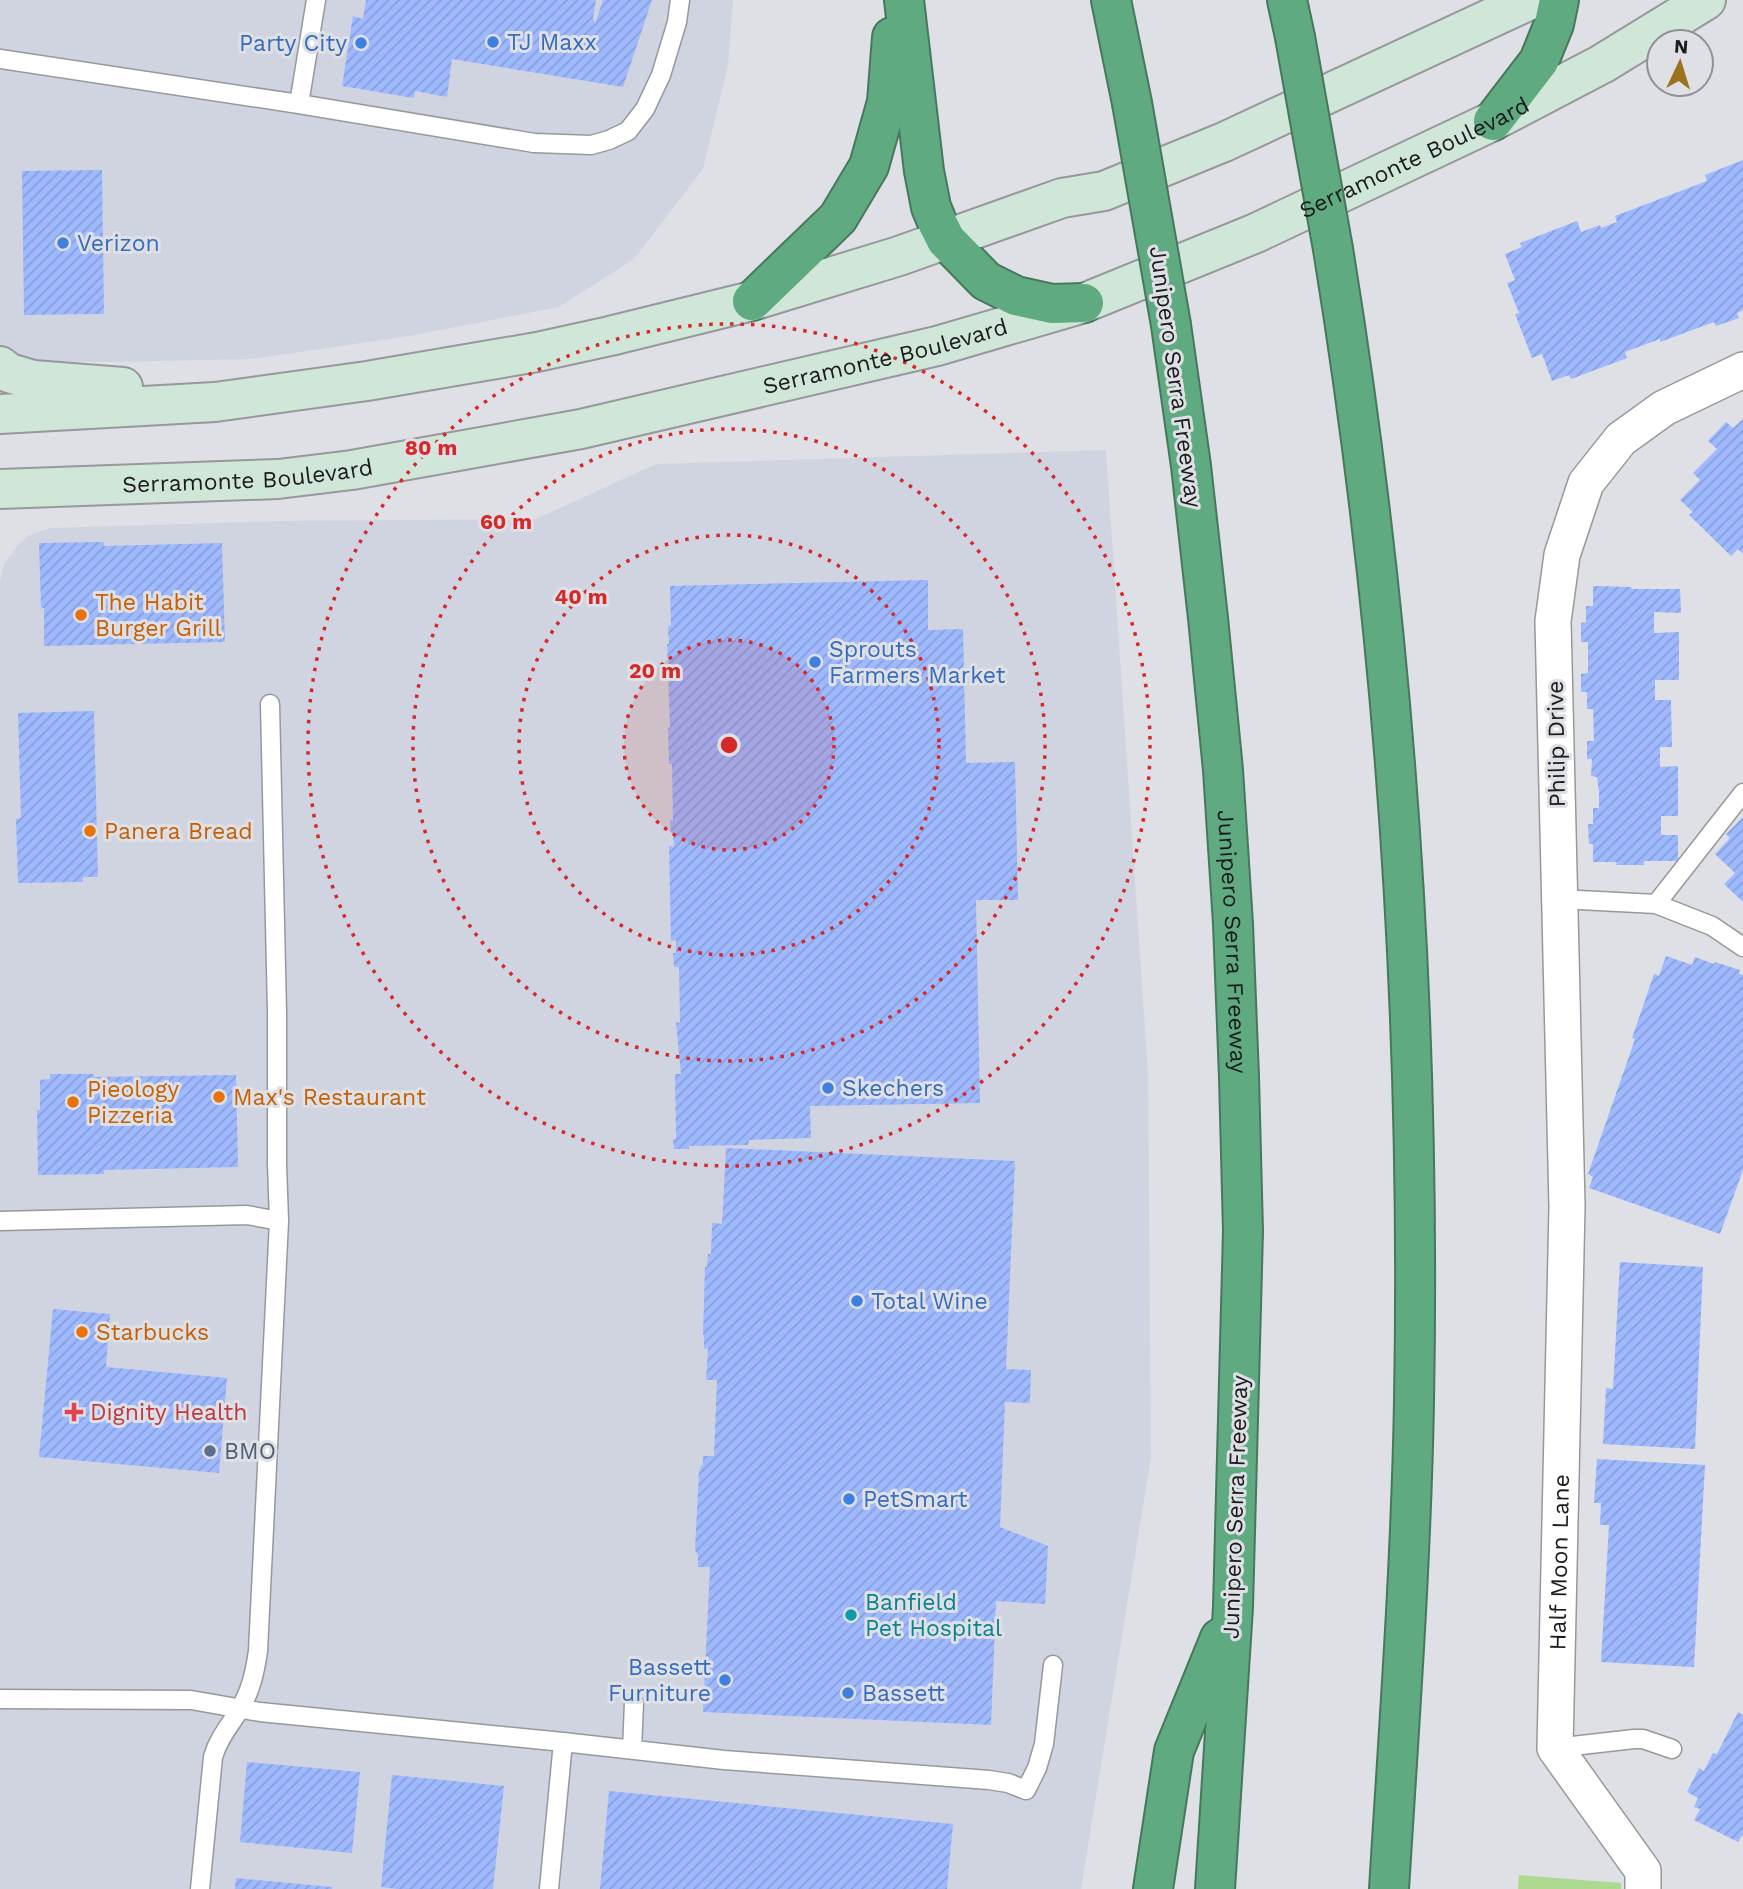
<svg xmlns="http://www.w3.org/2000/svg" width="1743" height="1889" font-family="'Work Sans',sans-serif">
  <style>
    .built { fill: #cfd4e0 }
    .green { fill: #add88f }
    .building { fill: url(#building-hatch) }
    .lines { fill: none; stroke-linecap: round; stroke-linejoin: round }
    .lane-casing { stroke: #96989c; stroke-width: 21 }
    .street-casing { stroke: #96989c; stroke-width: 38 }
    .secondary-casing { stroke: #96989c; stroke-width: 42 }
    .highway-casing { stroke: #47785d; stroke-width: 42 }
    .lane { stroke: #fff; stroke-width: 18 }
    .street { stroke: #fff; stroke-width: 35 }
    .secondary { stroke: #cfe6d9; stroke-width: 38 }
    .highway { stroke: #5faa80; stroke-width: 38 }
    .highway-bridge-casing { stroke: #47785d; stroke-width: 42; stroke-linecap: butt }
    .highway-bridge { stroke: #5faa80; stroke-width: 38 }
    .ring { fill: none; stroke: #d62828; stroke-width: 3.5; stroke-dasharray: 3.5 7 }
    .shop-dot { fill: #3f7fe0; stroke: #dee0e5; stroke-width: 2.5 }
    .food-dot { fill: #e8710a; stroke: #dee0e5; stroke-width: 2.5 }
    .health-dot { fill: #e0444e; stroke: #dee0e5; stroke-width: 2.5 }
    .service-dot { fill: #5c6f8a; stroke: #dee0e5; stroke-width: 2.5 }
    .culture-dot { fill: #0f9aa8; stroke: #dee0e5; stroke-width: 2.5 }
    .labels { text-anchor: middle; stroke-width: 6; stroke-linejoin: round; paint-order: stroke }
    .shop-label { font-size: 23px; fill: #366cbe; stroke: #dee0e5; text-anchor: start }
    .street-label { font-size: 23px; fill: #1b1b1d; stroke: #dee0e5 }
    .food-label { font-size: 23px; fill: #c56008; stroke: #dee0e5; text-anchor: start }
    .health-label { font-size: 23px; fill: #be3a42; stroke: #dee0e5; text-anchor: start }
    .service-label { font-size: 23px; fill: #4e5e75; stroke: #dee0e5; text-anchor: start }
    .culture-label { font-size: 23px; fill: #0d838f; stroke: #dee0e5; text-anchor: start }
    .centre { fill: #d62828; stroke: #dee0e5; stroke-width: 3.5 }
    .ring-label { font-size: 21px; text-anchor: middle; font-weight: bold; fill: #d62828; stroke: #dee0e5; stroke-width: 6; stroke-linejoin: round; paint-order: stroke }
  </style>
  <defs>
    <pattern id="building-hatch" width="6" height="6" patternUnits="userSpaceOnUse" patternTransform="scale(1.75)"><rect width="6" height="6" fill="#9fb9ff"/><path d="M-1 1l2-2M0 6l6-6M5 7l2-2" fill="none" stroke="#889eda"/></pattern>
  </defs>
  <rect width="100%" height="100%" fill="#dee0e5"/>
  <path class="built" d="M 0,0 L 733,0 L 728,65 L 703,169 L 634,259 L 559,307 L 409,336 L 252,359 L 108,362 L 0,361 Z
    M 1106,450 L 1148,1074 L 1151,1457 L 1081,1889 L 0,1889 L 0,581 L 4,564 L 17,546 L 28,536 L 50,528 L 280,521 L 536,519 L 656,464 Z"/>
  <path class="green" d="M 1519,1875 L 1621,1883 L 1621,1889 L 1518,1889 Z"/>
  <path class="building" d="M 366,0 L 596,0 L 593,18 L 595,24 L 603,0 L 652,0 L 623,87 L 452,59 L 447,97 L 415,91 L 414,98 L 342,86 L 353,16 L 363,19 Z
    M 1743,160 L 1743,310 L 1737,313 L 1739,318 L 1716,326 L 1714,322 L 1660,342 L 1660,339 L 1625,352 L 1627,358 L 1571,379 L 1569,375 L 1552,381 L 1542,354 L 1532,358 L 1515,314 L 1519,313 L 1507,283 L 1515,280 L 1505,254 L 1522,247 L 1520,243 L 1577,221 L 1581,232 L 1600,225 L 1601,228 L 1617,222 L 1615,216 L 1707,181 L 1705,175 Z
    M 102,170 L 104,314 L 24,315 L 22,171 Z
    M 1743,419 L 1743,554 L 1738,549 L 1731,556 L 1689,515 L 1693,512 L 1680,500 L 1700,480 L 1693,473 L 1717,449 L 1708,441 L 1726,422 L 1733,428 Z
    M 104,542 L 104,546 L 222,543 L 225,642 L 44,646 L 44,608 L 41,607 L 39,543 Z
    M 928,580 L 928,630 L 963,629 L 966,763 L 1015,762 L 1018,900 L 976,900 L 980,1103 L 810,1106 L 811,1138 L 749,1140 L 748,1145 L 689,1146 L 689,1149 L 674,1149 L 673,1139 L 676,1139 L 675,1074 L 681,1074 L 676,1022 L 680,1023 L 679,967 L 674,967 L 673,953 L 676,953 L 676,940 L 671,941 L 669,846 L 674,847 L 673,834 L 671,833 L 670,821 L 673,820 L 672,764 L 669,764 L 668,728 L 670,727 L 667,644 L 669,644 L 668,626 L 671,626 L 670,586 Z
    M 1593,586 L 1632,587 L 1631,589 L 1680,589 L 1681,613 L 1654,612 L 1654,633 L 1679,632 L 1679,680 L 1655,680 L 1655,700 L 1671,700 L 1672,747 L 1660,747 L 1660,767 L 1678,766 L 1678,816 L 1661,816 L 1661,835 L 1678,835 L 1678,861 L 1644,861 L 1644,865 L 1616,865 L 1617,862 L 1593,862 L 1593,844 L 1589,844 L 1588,824 L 1593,824 L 1593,808 L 1599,808 L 1599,792 L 1597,777 L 1591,776 L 1592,759 L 1587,759 L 1587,741 L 1594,741 L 1593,709 L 1587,709 L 1587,692 L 1581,692 L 1581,674 L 1588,673 L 1588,642 L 1581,642 L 1581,623 L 1586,622 L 1586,606 L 1593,606 Z
    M 94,711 L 98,877 L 83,877 L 83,882 L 18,883 L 16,819 L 21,818 L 18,713 Z
    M 1743,817 L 1743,902 L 1724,884 L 1735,873 L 1715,854 L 1730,838 L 1726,834 Z
    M 1666,956 L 1692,965 L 1695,957 L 1714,964 L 1715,962 L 1740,970 L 1739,974 L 1743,975 L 1743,1170 L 1720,1234 L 1589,1188 L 1593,1177 L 1588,1174 L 1635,1039 L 1632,1038 L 1654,974 L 1659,976 Z
    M 50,1074 L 94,1074 L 94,1077 L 236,1075 L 238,1167 L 104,1170 L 104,1174 L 38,1175 L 37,1110 L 40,1110 L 40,1080 L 50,1079 Z
    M 726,1148 L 1015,1161 L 1006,1369 L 1031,1370 L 1030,1403 L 1005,1402 L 1000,1527 L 1048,1546 L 1045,1604 L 996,1601 L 991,1725 L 703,1712 L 710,1567 L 698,1567 L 698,1555 L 695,1550 L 699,1471 L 700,1471 L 701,1465 L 703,1466 L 703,1456 L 714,1456 L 717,1380 L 706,1380 L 708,1348 L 704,1349 L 704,1335 L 703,1335 L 705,1267 L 707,1267 L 708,1254 L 711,1254 L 712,1223 L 722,1224 Z
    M 1620,1262 L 1703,1267 L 1695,1449 L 1603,1444 L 1606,1388 L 1613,1389 Z
    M 53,1309 L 110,1314 L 106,1367 L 227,1378 L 219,1473 L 39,1457 Z
    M 1597,1459 L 1705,1465 L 1694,1667 L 1601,1662 L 1609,1525 L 1600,1525 L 1601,1503 L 1594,1503 Z
    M 1738,1712 L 1743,1715 L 1743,1834 L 1738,1842 L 1694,1820 L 1700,1809 L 1694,1807 L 1698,1798 L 1687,1792 L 1699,1768 L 1704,1771 L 1713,1753 L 1717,1754 Z
    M 247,1762 L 360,1772 L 352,1853 L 240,1842 Z
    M 392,1775 L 504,1786 L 493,1889 L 397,1889 L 381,1887 Z
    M 609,1791 L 953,1824 L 947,1889 L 600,1889 Z
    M 236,1878 L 332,1887 L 332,1889 L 235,1889 Z"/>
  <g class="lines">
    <g class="lane-casing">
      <path id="lane" d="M 0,59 L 299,104 L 534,143 L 591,145 L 609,140 L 628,131 L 645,109 L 661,75 L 677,22 L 680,0
        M 299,104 L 316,0
        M 1560,899 L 1656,904 L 1712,926 L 1743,947
        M 1656,904 L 1743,793
        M 0,1221 L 247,1215 L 279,1221
        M 0,1699 L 191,1700 L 260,1712 L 563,1742 L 724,1760 L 989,1780 L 1008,1783 L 1026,1790 L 1037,1768 L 1044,1744 L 1053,1665
        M 1555,1748 L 1634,1739 L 1643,1739 L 1672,1749
        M 632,1750 L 634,1703
        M 200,1889 L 213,1757 C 218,1739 230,1725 240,1709 C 251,1690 255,1672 258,1651 L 279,1221 L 277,1164 L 277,1012 L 270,704
        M 549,1889 L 563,1742"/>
    </g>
    <g class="street-casing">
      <g id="street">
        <path id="s1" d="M 1643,1889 L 1643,1871 L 1555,1748 L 1567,1206 L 1553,621 L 1562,555 L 1586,483 L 1621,439 L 1664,408 L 1743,370"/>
      </g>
    </g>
    <g class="secondary-casing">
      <g id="secondary">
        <path d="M 0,366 L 9,373 L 33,380 L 123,387"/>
        <path d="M 0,414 L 215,402 L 367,381 L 537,352 L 610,336 L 752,301 L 899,256 L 1062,198 L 1104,191 L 1224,142 L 1530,0"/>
        <path id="s2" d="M 0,489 L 278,479 L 352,470 L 581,429 L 937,346 L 1084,303 L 1256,233 L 1493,121 L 1602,64 L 1706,0"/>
      </g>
    </g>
    <g class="highway-casing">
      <g id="highway">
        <path d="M 904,0 L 924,171 L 931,207 L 938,224 L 946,240 L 986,281 L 1016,296 L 1052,304 L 1084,303"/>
        <path d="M 1111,0 L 1132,103"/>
        <path d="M 1287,0 L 1295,37"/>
        <path d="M 1493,121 L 1539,61 L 1554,24 L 1559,0"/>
        <path d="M 1333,249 C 1395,630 1421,1017 1414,1402 C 1411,1565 1399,1727 1389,1889"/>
        <path d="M 752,301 L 838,218 L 869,166 L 887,102 L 892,37"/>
        <path id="s3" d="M 1171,325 L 1191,466 L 1208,618 L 1223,770 L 1233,924 L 1239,1077 L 1243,1231 L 1233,1607 L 1215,1889"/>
        <path d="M 1153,1889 L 1174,1751 L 1220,1638"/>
      </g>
    </g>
    <use href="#lane" class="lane"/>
    <use href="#street" class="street"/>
    <use href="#secondary" class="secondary"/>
    <use href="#highway" class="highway"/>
    <g class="highway-bridge-casing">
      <path id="highway-bridge" d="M 1295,37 L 1333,249
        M 1132,103 L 1171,325"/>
    </g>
    <use href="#highway-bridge" class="highway-bridge"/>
  </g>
  <circle cx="729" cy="745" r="105" fill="#d62828" fill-opacity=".12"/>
  <g class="ring">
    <circle cx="729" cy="745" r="105"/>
    <circle cx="729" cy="745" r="210"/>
    <circle cx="729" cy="745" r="316"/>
    <circle cx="729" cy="745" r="421"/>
  </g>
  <g class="shop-dot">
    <circle cx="493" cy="42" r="7"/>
    <circle cx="361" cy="43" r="7"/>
    <circle cx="63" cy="243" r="7"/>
    <circle cx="815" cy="662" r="7"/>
    <circle cx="828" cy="1088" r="7"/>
    <circle cx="857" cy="1301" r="7"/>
    <circle cx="849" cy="1499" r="7"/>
    <circle cx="725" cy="1680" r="7"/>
    <circle cx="848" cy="1693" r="7"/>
  </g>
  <g class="food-dot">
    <circle cx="81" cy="615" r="7"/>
    <circle cx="90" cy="831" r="7"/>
    <circle cx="219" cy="1097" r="7"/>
    <circle cx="73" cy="1102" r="7"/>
    <circle cx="82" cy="1332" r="7"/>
  </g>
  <path class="health-dot" d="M70.5 1401.5h7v7h7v7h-7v7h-7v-7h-7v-7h7z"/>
  <circle class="service-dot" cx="210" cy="1451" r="7"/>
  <circle class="culture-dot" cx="851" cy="1615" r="7"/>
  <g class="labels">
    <g class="shop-label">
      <text x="507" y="50">TJ Maxx</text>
      <text x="347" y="51" text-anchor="end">Party City</text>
      <text x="77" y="251">Verizon</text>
      <text x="829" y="657">Sprouts<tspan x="829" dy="26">Farmers Market</tspan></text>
      <text x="842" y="1096">Skechers</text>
      <text x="871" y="1309">Total Wine</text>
      <text x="863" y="1507">PetSmart</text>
      <text x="711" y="1675" text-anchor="end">Bassett<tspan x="711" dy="26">Furniture</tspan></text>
      <text x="862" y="1701">Bassett</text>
    </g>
    <g class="street-label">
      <text dy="8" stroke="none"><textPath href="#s2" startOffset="1465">Serramonte Boulevard</textPath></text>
      <text dy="8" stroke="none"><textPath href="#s2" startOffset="898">Serramonte Boulevard</textPath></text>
      <text transform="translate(1176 377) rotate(82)" y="8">Junipero Serra Freeway</text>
      <text dy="8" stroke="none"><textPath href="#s2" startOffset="248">Serramonte Boulevard</textPath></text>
      <text transform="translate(1556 744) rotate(-91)" y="8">Philip Drive</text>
      <text dy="8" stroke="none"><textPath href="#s3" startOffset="620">Junipero Serra Freeway</textPath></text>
      <text transform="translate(1235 1507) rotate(-88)" y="8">Junipero Serra Freeway</text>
      <text dy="8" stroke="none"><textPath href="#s1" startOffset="355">Half Moon Lane</textPath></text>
    </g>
    <g class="food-label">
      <text x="95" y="610">The Habit<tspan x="95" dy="26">Burger Grill</tspan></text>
      <text x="104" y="839">Panera Bread</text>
      <text x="87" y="1097">Pieology<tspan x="87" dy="26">Pizzeria</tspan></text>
      <text x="233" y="1105">Max's Restaurant</text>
      <text x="96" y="1340">Starbucks</text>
    </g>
    <g class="health-label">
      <text x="90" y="1420">Dignity Health</text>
    </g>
    <g class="service-label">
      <text x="224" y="1459">BMO</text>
    </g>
    <g class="culture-label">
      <text x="865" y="1610">Banfield<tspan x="865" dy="26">Pet Hospital</tspan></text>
    </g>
  </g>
  <circle cx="729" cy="745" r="10" class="centre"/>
  <g class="ring-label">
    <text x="431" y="455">80 m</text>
    <text x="506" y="529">60 m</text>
    <text x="581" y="604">40 m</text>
    <text x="655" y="678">20 m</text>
  </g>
  <g transform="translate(1680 63) rotate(4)"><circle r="33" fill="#dee0e5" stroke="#909195" stroke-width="2"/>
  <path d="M0-5L12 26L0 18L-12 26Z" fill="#9a731f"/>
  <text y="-10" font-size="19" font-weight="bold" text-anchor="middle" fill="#1b1b1d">N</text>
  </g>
</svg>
